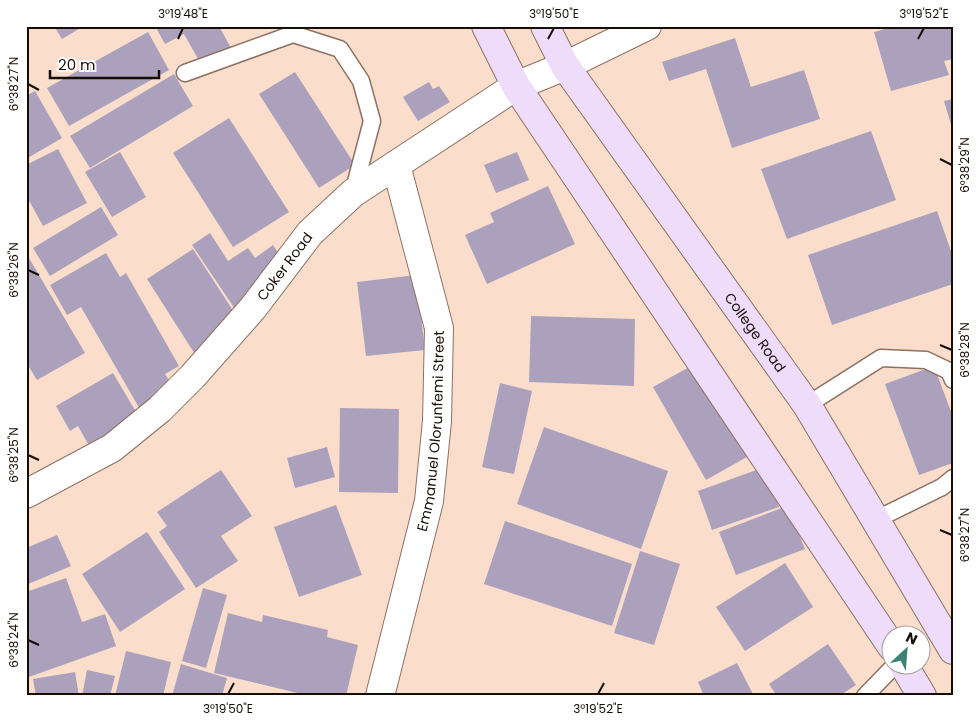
<svg xmlns="http://www.w3.org/2000/svg" width="979" height="722" font-family="Poppins,sans-serif">
  <style>
    .building { fill: #aba1bc }
    .lines { fill: none; stroke-linecap: round; stroke-linejoin: round }
    .lane-casing { stroke: #8c7162; stroke-width: 19 }
    .street-casing { stroke: #8c7162; stroke-width: 30 }
    .secondary-casing { stroke: #8c7162; stroke-width: 30 }
    .lane { stroke: #fff; stroke-width: 16 }
    .street { stroke: #fff; stroke-width: 28 }
    .secondary { stroke: #efdbfa; stroke-width: 28 }
    .ticks { fill: none; stroke: #160d07; stroke-width: 2 }
    .labels { text-anchor: middle; stroke-width: 5; stroke-linejoin: round; paint-order: stroke }
    .street-label { font-size: 14px; fill: #160d07; stroke: #fff }
    .neatline { fill: none; stroke: #160d07; stroke-width: 2 }
    .ticks-label { font-size: 12px; text-anchor: middle; fill: #160d07 }
  </style>
  <rect width="100%" height="100%" fill="#fbddcc"/>
  <path class="building" d="M 54,26 L 84,26 L 62,39 Z
    M 155,26 L 219,26 L 232,50 L 202,66 L 184,34 L 165,44 Z
    M 896,26 L 951,26 L 953,59 L 944,61 L 949,75 L 891,91 L 874,32 Z
    M 148,32 L 169,70 L 69,126 L 47,88 Z
    M 735,38 L 751,87 L 804,70 L 820,119 L 732,148 L 706,69 L 669,81 L 662,62 Z
    M 295,72 L 355,165 L 319,188 L 259,94 Z
    M 174,74 L 193,106 L 90,168 L 70,136 Z
    M 429,82 L 433,89 L 439,86 L 450,102 L 418,121 L 403,97 Z
    M 35,91 L 62,138 L 26,159 L 26,96 Z
    M 953,99 L 953,128 L 952,128 L 944,101 Z
    M 229,118 L 289,212 L 233,247 L 173,153 Z
    M 871,131 L 896,200 L 787,239 L 761,169 Z
    M 58,149 L 87,203 L 43,226 L 26,195 L 26,165 Z
    M 120,152 L 146,197 L 112,217 L 85,172 Z
    M 517,152 L 529,180 L 496,193 L 484,165 Z
    M 548,186 L 575,244 L 487,284 L 465,235 L 494,222 L 490,213 Z
    M 101,207 L 118,235 L 50,276 L 33,248 Z
    M 937,211 L 953,257 L 953,284 L 832,325 L 808,255 Z
    M 210,233 L 228,261 L 248,248 L 255,258 L 273,245 L 290,271 L 243,321 L 192,245 Z
    M 193,249 L 247,332 L 200,362 L 147,279 Z
    M 26,253 L 85,353 L 37,380 L 26,362 Z
    M 106,253 L 120,277 L 126,273 L 179,366 L 165,374 L 170,382 L 158,389 L 162,398 L 141,411 L 81,307 L 67,315 L 50,285 Z
    M 416,275 L 425,350 L 366,356 L 357,282 Z
    M 531,316 L 635,319 L 634,386 L 529,382 Z
    M 702,360 L 754,453 L 706,480 L 653,387 Z
    M 934,366 L 953,417 L 953,463 L 919,475 L 885,384 Z
    M 113,373 L 142,422 L 92,451 L 78,426 L 70,431 L 56,406 Z
    M 500,383 L 532,391 L 514,474 L 482,467 Z
    M 340,408 L 399,409 L 398,493 L 339,492 Z
    M 544,427 L 668,471 L 641,549 L 517,504 Z
    M 327,447 L 335,477 L 295,488 L 287,458 Z
    M 765,467 L 779,507 L 712,530 L 698,491 Z
    M 221,470 L 252,516 L 221,536 L 238,561 L 196,588 L 159,532 L 167,526 L 157,512 Z
    M 336,505 L 362,575 L 299,597 L 274,527 Z
    M 787,506 L 805,549 L 736,575 L 719,532 Z
    M 505,521 L 632,564 L 612,626 L 484,584 Z
    M 147,532 L 185,589 L 120,632 L 82,574 Z
    M 57,535 L 71,566 L 26,585 L 26,548 Z
    M 640,551 L 680,564 L 654,645 L 614,633 Z
    M 785,563 L 813,607 L 745,651 L 716,607 Z
    M 66,578 L 82,622 L 105,614 L 116,646 L 29,677 L 26,668 L 26,592 Z
    M 203,588 L 227,595 L 206,668 L 182,661 Z
    M 228,613 L 262,622 L 263,615 L 328,630 L 327,637 L 358,645 L 346,696 L 310,696 L 214,673 Z
    M 828,644 L 856,685 L 839,696 L 777,696 L 769,684 Z
    M 126,651 L 171,662 L 163,696 L 115,696 Z
    M 737,663 L 754,696 L 704,696 L 698,682 Z
    M 181,664 L 227,678 L 222,696 L 172,696 Z
    M 87,670 L 115,676 L 110,696 L 82,696 Z
    M 75,672 L 79,696 L 36,696 L 33,679 Z"/>
  <g class="lines">
    <g class="lane-casing">
      <path id="lane" d="M 185,73 L 293,34 L 340,49 L 361,81 L 372,121 L 353,193
        M 807,405 L 881,358 L 926,360 L 949,371 L 953,380
        M 875,520 L 942,487 L 953,478
        M 865,696 L 896,664"/>
    </g>
    <g class="street-casing">
      <g id="street">
        <path id="s1" d="M 26,494 L 112,448 L 160,409 L 193,376 L 253,308 L 310,233 L 353,193 L 516,86 L 565,66 L 647,26"/>
        <path id="s2" d="M 380,696 L 429,501 L 437,421 L 439,328 L 396,165"/>
      </g>
    </g>
    <g class="secondary-casing">
      <g id="secondary">
        <path d="M 486,26 L 516,86 L 892,647"/>
        <path id="s3" d="M 545,26 L 565,66 L 807,405 L 953,650"/>
        <path d="M 903,664 L 922,696"/>
      </g>
    </g>
    <use href="#lane" class="lane"/>
    <use href="#street" class="street"/>
    <use href="#secondary" class="secondary"/>
  </g>
  <path class="ticks" d="M 178,39 L 183,28M 548,39 L 554,28M 918,39 L 924,28M 28,84 L 39,90M 940,159 L 952,165M 28,270 L 39,275M 940,345 L 952,350M 28,455 L 39,460M 940,530 L 952,535M 28,640 L 39,645M 228,694 L 234,683M 598,694 L 604,683"/>
  <g class="labels">
    <g class="street-label">
      <text dy="5" stroke="none"><textPath href="#s1" startOffset="349">Coker Road</textPath></text>
      <text dy="5" stroke="none"><textPath href="#s3" startOffset="372">College Road</textPath></text>
      <text dy="5" stroke="none"><textPath href="#s2" startOffset="271">Emmanuel Olorunfemi Street</textPath></text>
    </g>
  </g>
  <rect width="979" height="722" fill="none" stroke="#ffffff" stroke-width="55"/>
  <g transform="translate(906 650) rotate(26)"><circle r="24" fill="#ffffff" stroke="#a29e9c"/>
  <path d="M0-4L9 19L0 12L-9 19Z" fill="#3e8275"/>
  <text y="-8" font-size="14" font-weight="bold" text-anchor="middle" fill="#160d07">N</text>
  </g>
  <path d="M50 70v8h109v-8" fill="none" stroke="#160d07" stroke-width="2.5"/>
  <text x="58" y="70" font-size="15" fill="#160d07" stroke="#ffffff" stroke-width="4" paint-order="stroke">20 m</text>
  <rect x="28" y="28" width="924" height="666" class="neatline"/>
  <g class="ticks-label">
    <text x="183" y="18">3°19'48"E</text>
    <text x="554" y="18">3°19'50"E</text>
    <text x="924" y="18">3°19'52"E</text>
    <text transform="translate(14 84) rotate(-90)" y="4">6°38'27"N</text>
    <text transform="translate(965 165) rotate(-90)" y="4">6°38'29"N</text>
    <text transform="translate(14 270) rotate(-90)" y="4">6°38'26"N</text>
    <text transform="translate(965 350) rotate(-90)" y="4">6°38'28"N</text>
    <text transform="translate(14 455) rotate(-90)" y="4">6°38'25"N</text>
    <text transform="translate(965 535) rotate(-90)" y="4">6°38'27"N</text>
    <text transform="translate(14 640) rotate(-90)" y="4">6°38'24"N</text>
    <text x="228" y="713">3°19'50"E</text>
    <text x="598" y="713">3°19'52"E</text>
  </g>
</svg>
